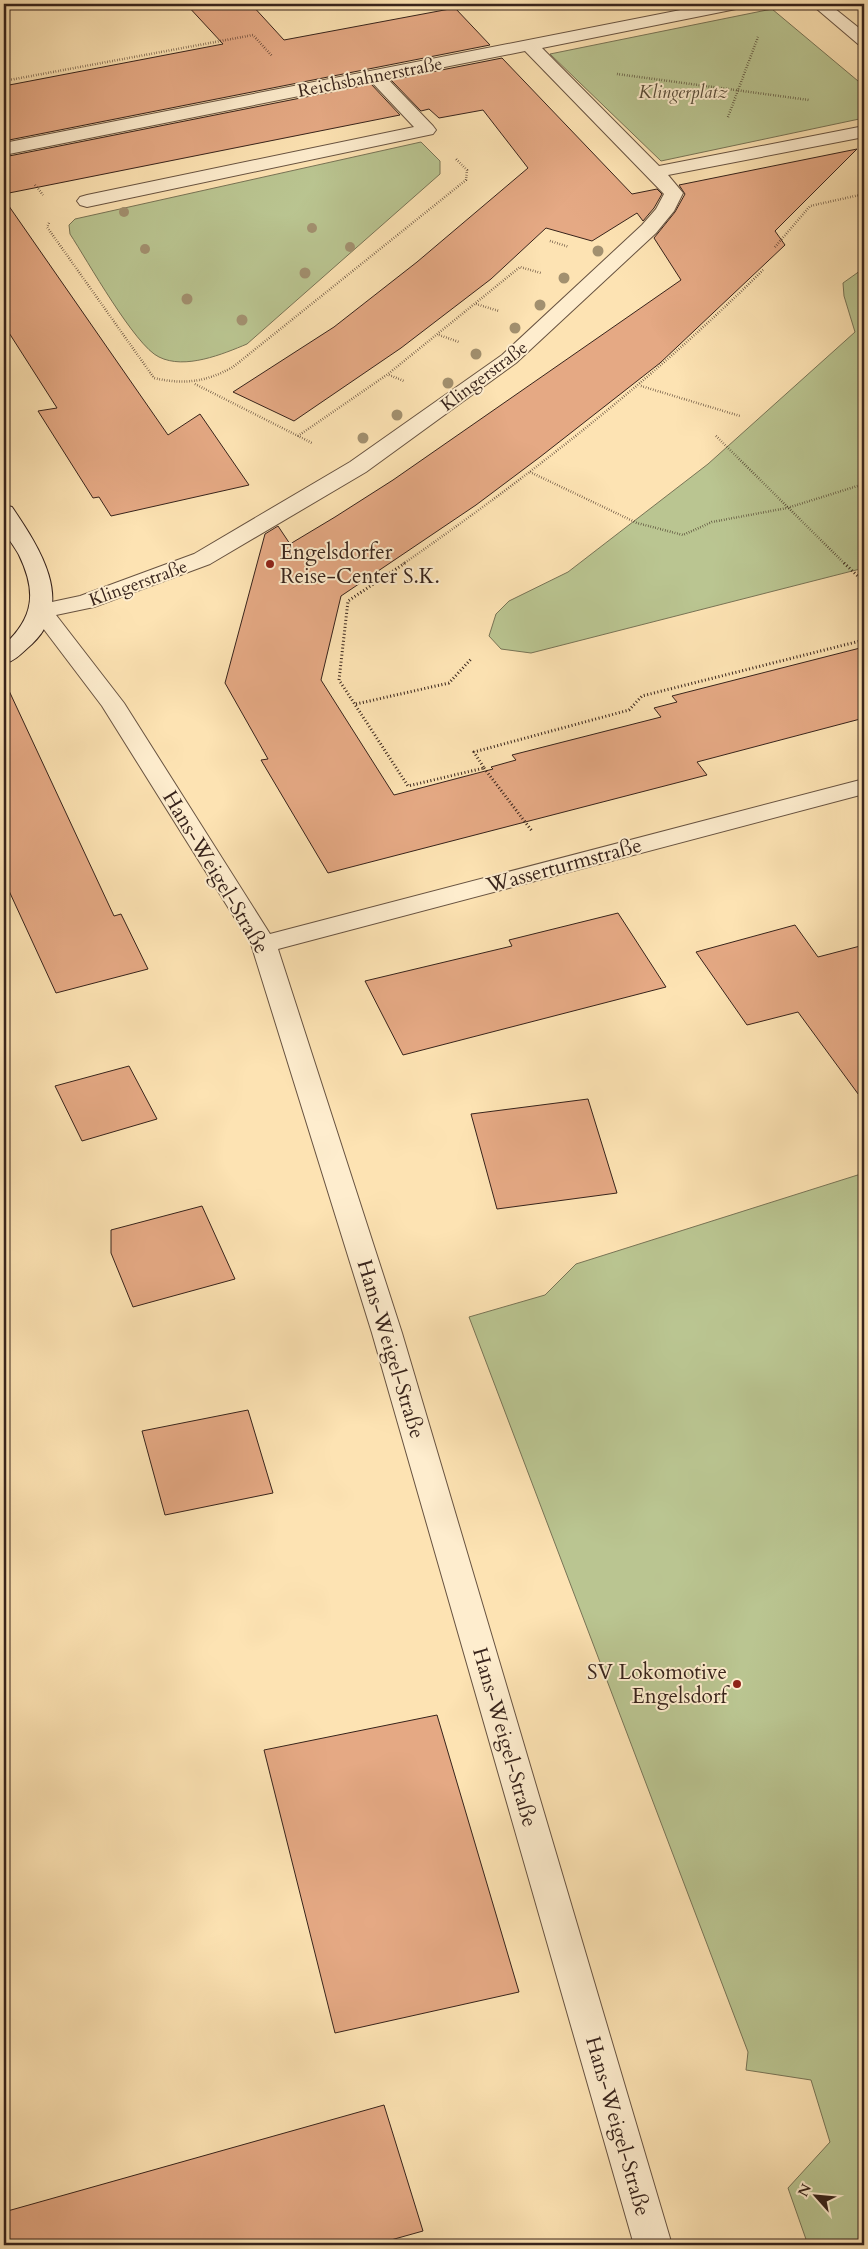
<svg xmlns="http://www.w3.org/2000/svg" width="868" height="2249" font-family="Cardo,serif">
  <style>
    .green { fill: #bac591; stroke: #787456 }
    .building { fill: #e5a984; stroke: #37231b }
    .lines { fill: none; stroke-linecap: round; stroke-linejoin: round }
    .lane-casing { stroke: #685341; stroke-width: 2 }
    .street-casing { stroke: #685341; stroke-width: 2 }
    .secondary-casing { stroke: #37231b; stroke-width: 2 }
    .path-far1 { stroke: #37231b; stroke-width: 2.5; stroke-dasharray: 0.5 2; stroke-linecap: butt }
    .path { stroke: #37231b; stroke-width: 3; stroke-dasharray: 1 2.5; stroke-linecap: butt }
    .lane { fill: #feedce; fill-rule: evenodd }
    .street { fill: #feedce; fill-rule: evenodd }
    .secondary { fill: #feedce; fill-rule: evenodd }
    .tree { fill: #a2906f }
    .poi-dot { fill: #8f2418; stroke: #feedce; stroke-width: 2 }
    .labels { text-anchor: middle; stroke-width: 4; stroke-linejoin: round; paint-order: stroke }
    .far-street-label { font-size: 18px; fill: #37231b; stroke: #feedce }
    .far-park-label { font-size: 18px; font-style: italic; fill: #584c38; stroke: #feedce }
    .poi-label { font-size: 21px; fill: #37231b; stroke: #feedce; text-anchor: start }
    .street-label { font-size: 21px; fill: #37231b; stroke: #feedce }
  </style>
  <rect width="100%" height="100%" fill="#fde3b3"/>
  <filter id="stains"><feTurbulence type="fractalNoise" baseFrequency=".004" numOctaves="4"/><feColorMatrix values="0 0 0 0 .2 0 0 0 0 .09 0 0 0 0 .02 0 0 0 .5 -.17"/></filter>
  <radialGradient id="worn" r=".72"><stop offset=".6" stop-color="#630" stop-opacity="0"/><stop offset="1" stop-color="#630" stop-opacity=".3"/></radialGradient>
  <path class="green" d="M 772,9 L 864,86 L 864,118 L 661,161 L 550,54 Z
    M 421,142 L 440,161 L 440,174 L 247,344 C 223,354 185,370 159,357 C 135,346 87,260 70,234 L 69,225 L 75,219 Z
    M 864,268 L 864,568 L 531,653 L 501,649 L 489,636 L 496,614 L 509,601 L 568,572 L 708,464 L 855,332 L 844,296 L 843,283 Z
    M 864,1173 L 864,2245 L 808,2245 L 788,2188 L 830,2142 L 811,2080 L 746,2070 L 748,2052 L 469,1317 L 545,1295 L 576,1264 Z"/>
  <path class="building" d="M 186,4 L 251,4 L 284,40 L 455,8 L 490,45 L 4,141 L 4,86 L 223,44 Z
    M 502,58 L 632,194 L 657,189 L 662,194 L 654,208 L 643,221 L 637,213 L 592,241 L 546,228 L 491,279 L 401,348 L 294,421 L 233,392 L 334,327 L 417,262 L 528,168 L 483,110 L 439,118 L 429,109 L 421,111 L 391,80 Z
    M 371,84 L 400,115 L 4,194 L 4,157 Z
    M 857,149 L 775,231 L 785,245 L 660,363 L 540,457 L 476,505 L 341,596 L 321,680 L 394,795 L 493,769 L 491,767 L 516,760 L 512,755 L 661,717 L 654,708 L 677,702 L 672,696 L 864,647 L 864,718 L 697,762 L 707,775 L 328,873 L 261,760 L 268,759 L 225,683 L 265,534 L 278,526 L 290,544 L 335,517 L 393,480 L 681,280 L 654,238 L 675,212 L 685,194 L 679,185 Z
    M 4,199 L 168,435 L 200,414 L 249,485 L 111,516 L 99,497 L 93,498 L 38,411 L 57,408 L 4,325 Z
    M 4,680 L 114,916 L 121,914 L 148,969 L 56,993 L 4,880 Z
    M 618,913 L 666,987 L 403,1055 L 365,981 L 512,946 L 509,940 Z
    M 795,925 L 818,957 L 864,945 L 864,1102 L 798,1012 L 747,1025 L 696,952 Z
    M 129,1066 L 157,1119 L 82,1141 L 55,1086 Z
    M 588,1099 L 617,1193 L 497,1209 L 471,1114 Z
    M 202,1206 L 235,1279 L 133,1307 L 111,1253 L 111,1230 Z
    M 248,1410 L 273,1493 L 165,1515 L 142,1431 Z
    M 437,1715 L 519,1992 L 335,2033 L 264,1750 Z
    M 384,2105 L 423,2231 L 373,2245 L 4,2245 L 4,2212 Z"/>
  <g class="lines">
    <g class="lane-casing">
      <path id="lane" d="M 375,71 L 381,72 L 433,126 L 436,130 L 433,134 L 87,207 L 80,205 L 77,201 L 80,197 L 87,195 L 414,127 L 366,76 L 369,72 Z"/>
    </g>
    <g class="street-casing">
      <path id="street" d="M 711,4 L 745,4 L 742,8 L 736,9 L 542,48 L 659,166 L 864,126 L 864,137 L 668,175 L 683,193 L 674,211 L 656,233 L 516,363 L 366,472 L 210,564 L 94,607 L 56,615 L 124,703 L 270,934 L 864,779 L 864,794 L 278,949 L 402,1333 L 672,2245 L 634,2245 L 372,1333 L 251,944 L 102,706 L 30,611 L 33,606 L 80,596 L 194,554 L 350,462 L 502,355 L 642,225 L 656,209 L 664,194 L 525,51 L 4,155 L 4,143 Z
        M 811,4 L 829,4 L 864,32 L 864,45 L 858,44 Z"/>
    </g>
    <g class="secondary-casing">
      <path id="secondary" d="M 4,505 L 12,507 C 39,547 76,602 32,644 C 23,652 15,661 4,664 L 4,645 C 34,618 37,592 19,555 C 15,547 6,537 4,528 C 2,522 4,512 4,505 Z"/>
    </g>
    <path class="path-far1" d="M 617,74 L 809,100
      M 4,81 L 253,35 L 272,56
      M 728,117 L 758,37
      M 35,185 L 43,195
      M 49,223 L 47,227 L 154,378 C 184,385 206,382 233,367 L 466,180 L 467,170 L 455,158
      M 550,241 L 569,247
      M 775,247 L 810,206 L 864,194
      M 476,304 L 499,311
      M 439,335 L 459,342
      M 389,375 L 404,381
      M 195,384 L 312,443
      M 641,386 L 740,416
      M 298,436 L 388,374 L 520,267 L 541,273
      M 716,436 L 845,564
      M 530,472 L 637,523 L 683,535 L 712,522 L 787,508 L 864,484
      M 403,564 C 531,475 652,380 763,270"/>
    <path class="path" d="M 405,563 L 348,601 L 339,680 L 408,786 L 484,768 L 474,752 L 629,710 L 642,696 L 864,640
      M 844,563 L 864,582
      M 356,704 L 449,683 L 472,658
      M 484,768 L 532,831"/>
    <use href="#lane" class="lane"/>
    <use href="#street" class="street"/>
    <use href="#secondary" class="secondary"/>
  </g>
  <g class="tree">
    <circle cx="124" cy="212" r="5"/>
    <circle cx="312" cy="228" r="5"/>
    <circle cx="350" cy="247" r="5"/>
    <circle cx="145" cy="249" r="5"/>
    <circle cx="598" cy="251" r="5.5"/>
    <circle cx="305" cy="273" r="5.5"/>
    <circle cx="564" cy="278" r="5.5"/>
    <circle cx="187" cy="299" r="5.5"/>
    <circle cx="540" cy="305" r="5.5"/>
    <circle cx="242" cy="320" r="5.5"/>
    <circle cx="515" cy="328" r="5.5"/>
    <circle cx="476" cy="354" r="5.5"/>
    <circle cx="448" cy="383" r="5.5"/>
    <circle cx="397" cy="415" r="5.5"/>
    <circle cx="363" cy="438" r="5.5"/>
  </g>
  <g class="poi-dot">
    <circle cx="270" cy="564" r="5"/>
    <circle cx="737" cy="1684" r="5"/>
  </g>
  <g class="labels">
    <g class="far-street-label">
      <text transform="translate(370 77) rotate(-11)" y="6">Reichsbahnerstraße</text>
      <text transform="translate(484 376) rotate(-37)" y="6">Klingerstraße</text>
      <text transform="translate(138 583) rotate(-20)" y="6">Klingerstraße</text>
    </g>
    <g class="far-park-label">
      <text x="683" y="98">Klingerplatz</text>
    </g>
    <g class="poi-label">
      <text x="280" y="559">Engelsdorfer<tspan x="280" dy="24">Reise-Center S.K.</tspan></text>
      <text x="727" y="1679" text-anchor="end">SV Lokomotive<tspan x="727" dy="24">Engelsdorf</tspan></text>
    </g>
    <g class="street-label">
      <text transform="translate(564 865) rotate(-15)" y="7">Wasserturmstraße</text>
      <text transform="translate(216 872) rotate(59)" y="7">Hans-Weigel-Straße</text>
      <text transform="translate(391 1349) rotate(73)" y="7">Hans-Weigel-Straße</text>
      <text transform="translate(505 1737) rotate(74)" y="7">Hans-Weigel-Straße</text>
      <text transform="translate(618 2126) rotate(74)" y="7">Hans-Weigel-Straße</text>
    </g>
  </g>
  <rect width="868" height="2249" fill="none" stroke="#fde3b3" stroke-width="20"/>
  <rect x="5" y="5" width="858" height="2239" fill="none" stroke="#37231b" stroke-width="2.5"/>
  <rect x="10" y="10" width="848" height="2229" fill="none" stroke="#37231b"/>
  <g transform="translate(816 2196) rotate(297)" stroke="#feedce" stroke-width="4" paint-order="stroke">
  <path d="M0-4L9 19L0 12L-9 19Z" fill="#37231b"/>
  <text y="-8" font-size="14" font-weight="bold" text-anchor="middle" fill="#37231b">N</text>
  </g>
  <rect width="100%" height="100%" filter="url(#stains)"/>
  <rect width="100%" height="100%" fill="url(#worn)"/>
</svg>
